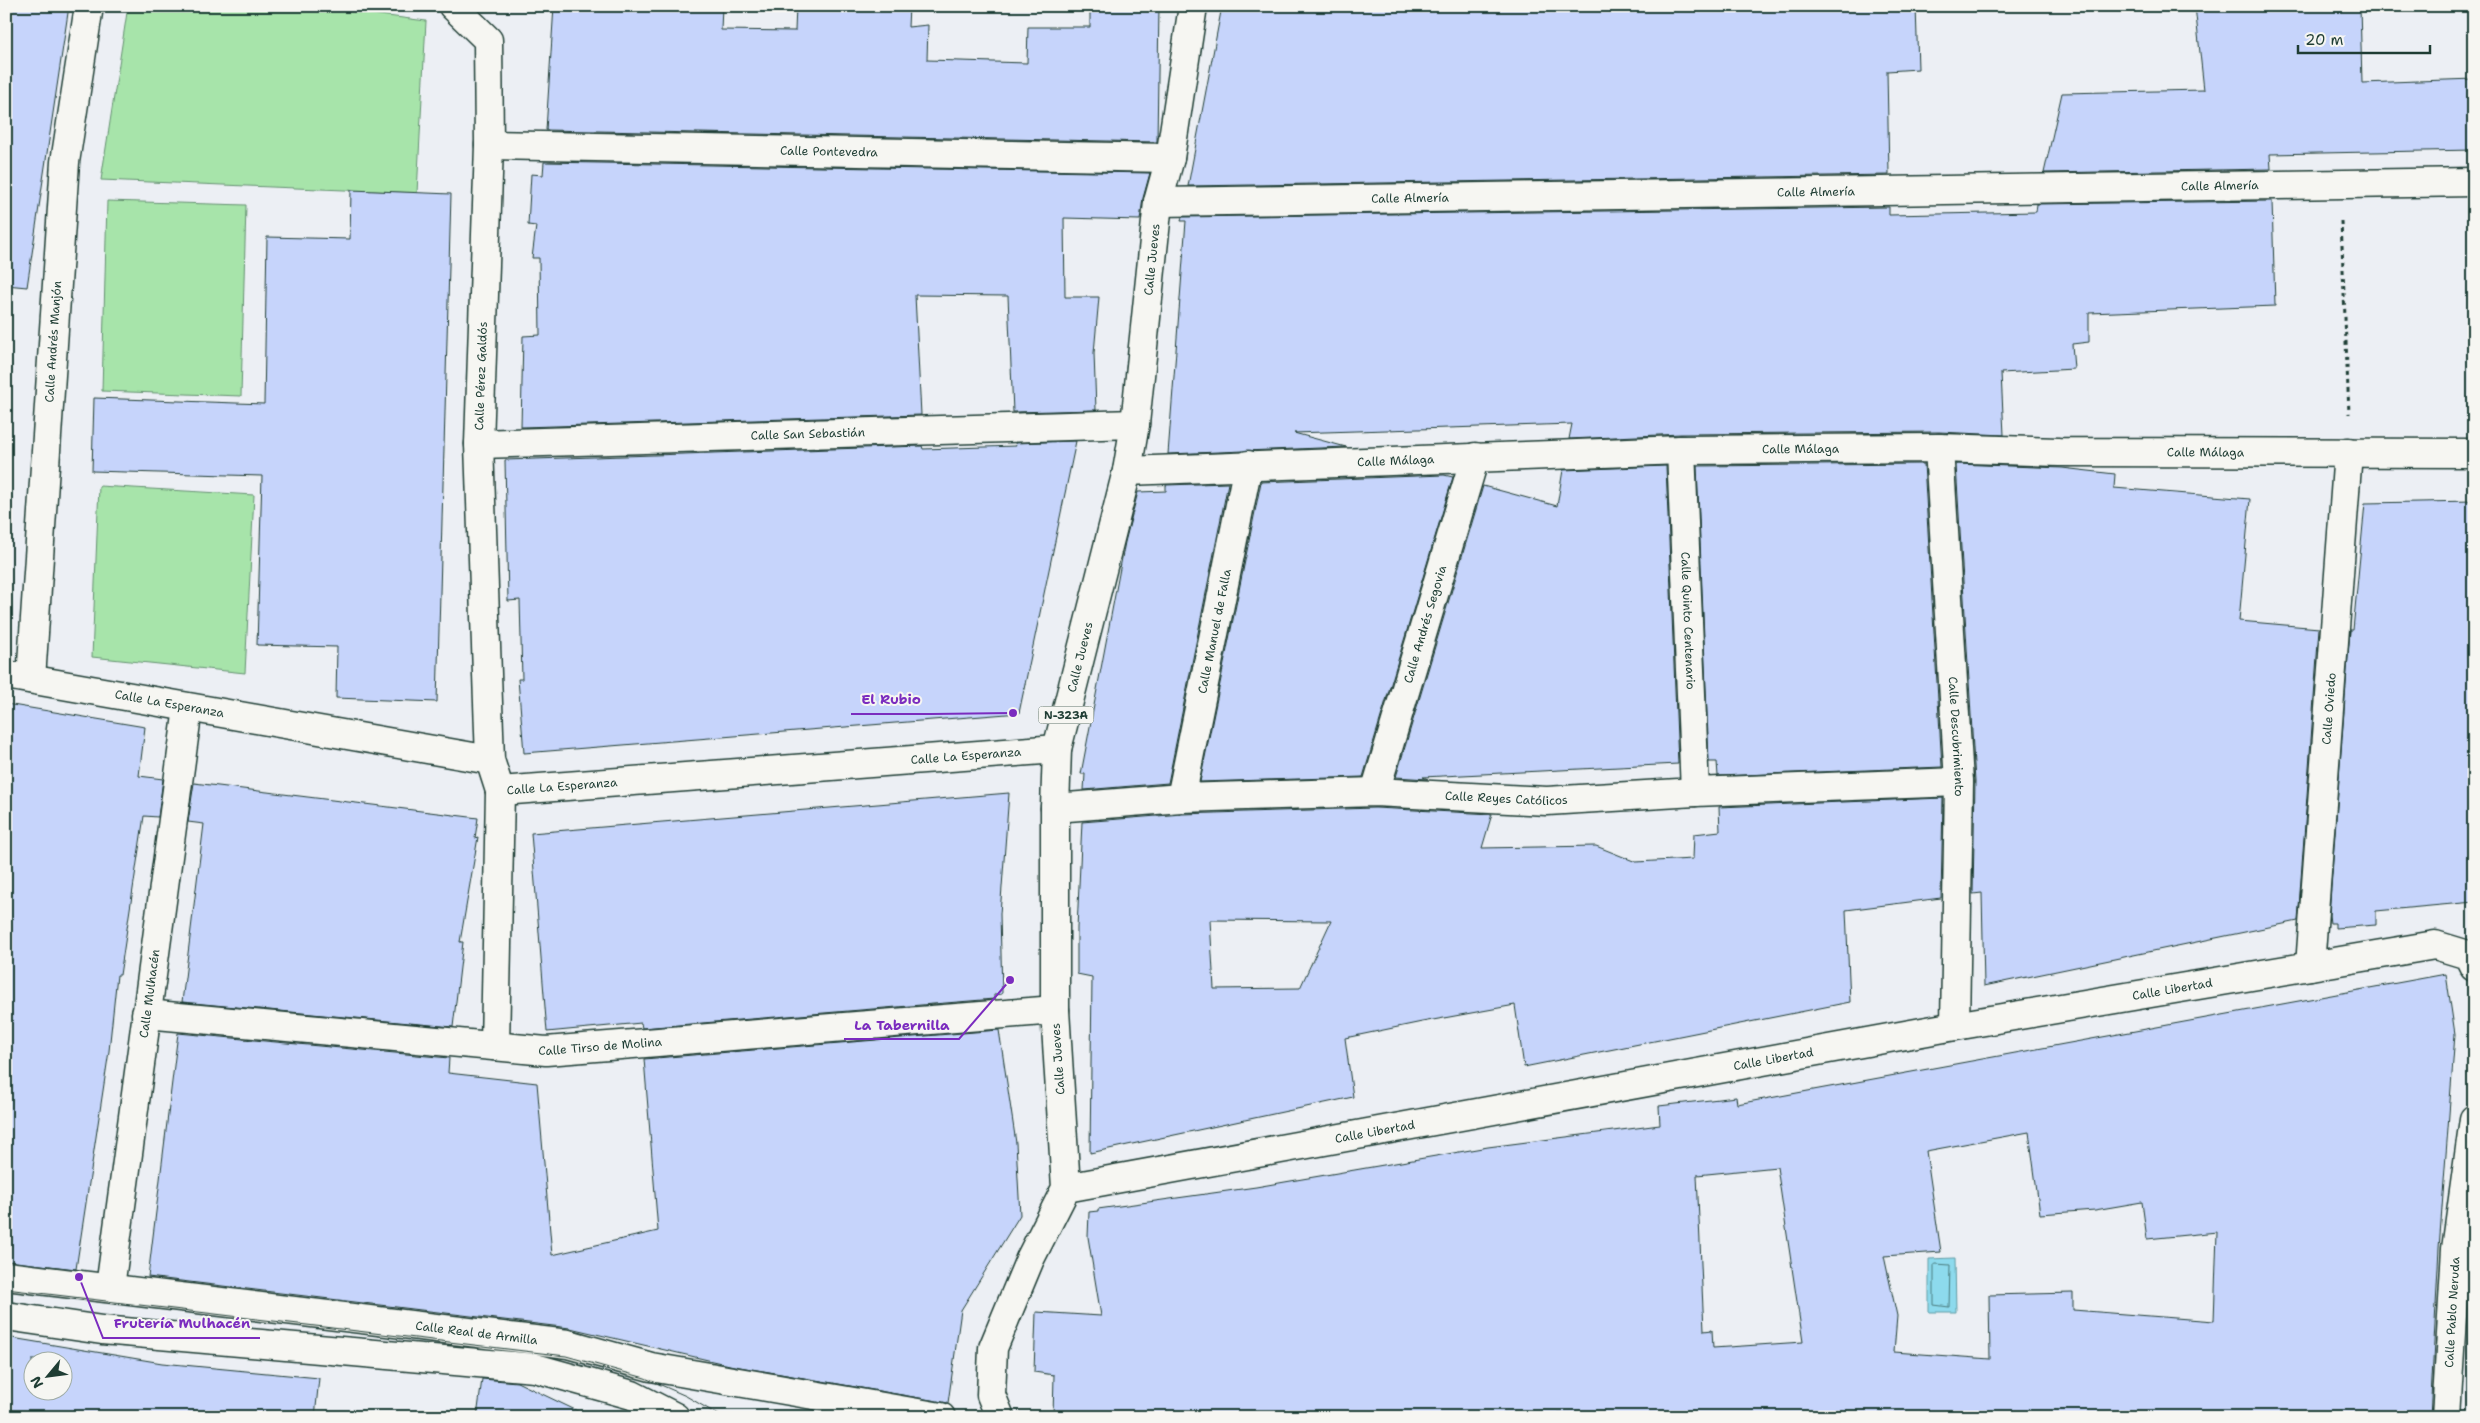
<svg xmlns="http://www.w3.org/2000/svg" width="2480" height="1423" font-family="'Shantell Sans',sans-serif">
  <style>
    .green { fill: #a7e4aa; stroke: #63906f }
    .water { fill: #8ddaed; stroke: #619ba3 }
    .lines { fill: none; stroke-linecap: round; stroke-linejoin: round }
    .shore { stroke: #4b7c7e; stroke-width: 1 }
    .building { fill: #c6d4fb; stroke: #1f3d34; fill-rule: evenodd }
    .street-casing { stroke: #1f3d34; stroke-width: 31 }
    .primary-casing { stroke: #1f3d34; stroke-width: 31 }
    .path { stroke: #1f3d34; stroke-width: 3; stroke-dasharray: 4 4; stroke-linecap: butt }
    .street { stroke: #f6f6f2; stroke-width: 28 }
    .primary { stroke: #f6f6f2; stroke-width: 28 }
    .tram { stroke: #1f3d34; stroke-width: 1 }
    .labels { text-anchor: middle; stroke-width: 4; stroke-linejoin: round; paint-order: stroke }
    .shield { fill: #f6f6f2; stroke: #60746d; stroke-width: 1 }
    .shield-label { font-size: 11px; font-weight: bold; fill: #1f3d34 }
    .street-label { font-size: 12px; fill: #1f3d34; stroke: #f6f6f2 }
    .leader { fill: none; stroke: #7b2cbf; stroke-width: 2 }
    .callout-dot { fill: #7b2cbf; stroke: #f6f6f2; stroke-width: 2 }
    .callout-label { font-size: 14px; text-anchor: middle; font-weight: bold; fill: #7b2cbf; stroke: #f6f6f2; stroke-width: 4; stroke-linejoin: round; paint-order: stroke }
  </style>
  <rect width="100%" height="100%" fill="#eceff4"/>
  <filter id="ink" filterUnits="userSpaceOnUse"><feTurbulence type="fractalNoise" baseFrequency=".02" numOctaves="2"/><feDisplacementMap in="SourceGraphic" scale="10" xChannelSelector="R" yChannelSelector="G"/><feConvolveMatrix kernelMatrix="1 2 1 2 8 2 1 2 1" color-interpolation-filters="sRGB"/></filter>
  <g filter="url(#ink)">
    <path class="green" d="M 128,6 L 310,6 L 426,21 L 417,193 L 101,180 Z
      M 107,201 L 246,205 L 241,396 L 102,391 Z
      M 99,486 L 254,495 L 245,673 L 92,657 Z"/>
    <path class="water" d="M 1955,1258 L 1956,1312 L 1929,1312 L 1929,1259 Z"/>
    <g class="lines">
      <path class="shore" d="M 1936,1264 L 1950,1265 L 1949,1307 L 1934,1305 L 1934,1266 Z"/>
    </g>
    <path class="building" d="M 10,6 L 69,6 L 27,287 L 6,285 L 6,32 Z
      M 554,6 L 722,6 L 721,30 L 795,31 L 796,6 L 909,6 L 908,27 L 928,25 L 927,60 L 1027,63 L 1028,27 L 1090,27 L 1090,6 L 1159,6 L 1157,142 L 546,130 Z
      M 1222,6 L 1916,6 L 1918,69 L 1887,71 L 1889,175 L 1188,186 Z
      M 2195,6 L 2360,6 L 2362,83 L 2474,79 L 2474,150 L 2270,154 L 2271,169 L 2044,173 L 2062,93 L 2204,90 Z
      M 544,162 L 1150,173 L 1143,198 L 1140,220 L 1064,218 L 1065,297 L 1099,297 L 1094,353 L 1096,410 L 1013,412 L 1008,296 L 915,295 L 921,415 L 521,427 L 523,336 L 540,335 L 539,258 L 532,258 L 536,226 L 528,225 L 531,174 L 543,175 Z
      M 351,190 L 451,194 L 437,702 L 336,698 L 337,647 L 257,645 L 262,476 L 92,471 L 94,398 L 264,404 L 267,237 L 350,239 Z
      M 2272,201 L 2275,306 L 2089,313 L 2089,342 L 2072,344 L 2074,369 L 2001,373 L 2004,435 L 1939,432 L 1681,434 L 1569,439 L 1572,424 L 1294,433 L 1346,447 L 1168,454 L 1186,221 L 1181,221 L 1182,217 L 1889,207 L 1889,215 L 2036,212 L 2037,204 Z
      M 1076,441 L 1019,713 L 524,753 L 518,679 L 522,679 L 520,600 L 508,601 L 505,460 L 922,446 L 923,449 L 1016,446 L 1015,443 Z
      M 1924,464 L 1942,767 L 1718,776 L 1717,762 L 1709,762 L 1697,466 Z
      M 1956,464 L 2062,468 L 2115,474 L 2114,488 L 2250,499 L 2239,621 L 2319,628 L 2298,921 L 1984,986 L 1982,893 L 1973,894 L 1975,781 Z
      M 1666,466 L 1678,764 L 1423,777 L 1428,779 L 1396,777 L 1483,486 L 1557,506 L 1563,470 Z
      M 1444,475 L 1453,477 L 1363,777 L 1200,782 L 1261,482 Z
      M 1228,483 L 1168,783 L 1084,790 L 1085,774 L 1081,774 L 1125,542 L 1138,492 L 1166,491 L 1166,485 Z
      M 2474,501 L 2474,902 L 2376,911 L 2376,925 L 2335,928 L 2335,923 L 2330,923 L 2329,915 L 2350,630 L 2353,630 L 2365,503 Z
      M 6,704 L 145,727 L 139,776 L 163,779 L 158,817 L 144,816 L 120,975 L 117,975 L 109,1051 L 76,1269 L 6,1261 Z
      M 194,783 L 478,818 L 475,838 L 478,837 L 460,942 L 463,942 L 453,1027 L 182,1002 L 204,824 L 188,822 Z
      M 1009,793 L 1000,914 L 1002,994 L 994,995 L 994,999 L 642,1028 L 641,1023 L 547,1032 L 531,833 Z
      M 1943,798 L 1941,898 L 1846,910 L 1850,1002 L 1524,1067 L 1515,1005 L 1422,1022 L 1345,1038 L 1353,1097 L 1090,1153 L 1092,977 L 1077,974 L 1077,928 L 1082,822 L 1182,814 L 1375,808 L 1492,814 L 1482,848 L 1596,846 L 1636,862 L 1693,859 L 1694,834 L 1720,831 L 1719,807 ZM 1210,920 L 1331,921 L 1300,988 L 1214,989 Z
      M 2446,974 L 2455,1034 L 2439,1248 L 2430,1417 L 1623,1417 L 1623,1415 L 1555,1414 L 1484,1417 L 1053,1417 L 1054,1375 L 1034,1372 L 1036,1312 L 1101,1316 L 1088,1237 L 1089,1212 L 1098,1211 L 1098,1209 L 1256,1187 L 1488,1147 L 1660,1125 L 1659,1106 L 1736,1097 L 1737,1104 ZM 2029,1132 L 2040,1214 L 2095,1210 L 2142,1202 L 2147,1239 L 2217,1232 L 2214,1321 L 2073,1310 L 2073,1293 L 1989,1295 L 1990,1359 L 1894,1352 L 1897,1316 L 1884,1256 L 1941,1252 L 1926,1151 ZM 1777,1167 L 1803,1342 L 1713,1348 L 1712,1330 L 1704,1331 L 1697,1175 Z
      M 999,1030 L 1016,1143 L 1020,1215 L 961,1310 L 948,1403 L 734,1366 L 570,1328 L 148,1277 L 178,1033 L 449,1058 L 448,1073 L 537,1083 L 552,1255 L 658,1231 L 644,1059 Z
      M 6,1337 L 162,1363 L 319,1378 L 315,1417 L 6,1417 ZM 32,1360 L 62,1360 L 62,1390 L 32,1390 Z
      M 482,1379 L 517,1382 L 590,1417 L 477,1417 Z"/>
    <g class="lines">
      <g class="street-casing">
        <g id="street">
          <path id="s1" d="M 453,6 L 488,40 L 489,145 L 479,444 L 490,760 L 500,791 L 1057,749"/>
          <path id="s2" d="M 489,145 L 1170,158"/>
          <path id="s3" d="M 1158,202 L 2474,182"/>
          <path id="s4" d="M 479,444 L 1135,424"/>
          <path id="s5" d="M 1939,448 L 1959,782 L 1955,1026"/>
          <path id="s6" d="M 1681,450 L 1695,792"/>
          <path id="s7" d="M 1127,471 L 1681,450 L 1939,448 L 2059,452 L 2474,453"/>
          <path id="s8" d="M 6,675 L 490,760"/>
          <path id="s9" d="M 31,679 L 65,162 L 89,6"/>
          <path id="s10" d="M 1375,792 L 1475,457"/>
          <path id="s11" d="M 1181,798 L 1248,465"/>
          <path id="s12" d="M 1055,808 L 1181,798 L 1375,792 L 1547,801 L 1695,792 L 1959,782"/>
          <path id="s13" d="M 2310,966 L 2348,452"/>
          <path id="s14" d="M 146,1014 L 546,1051 L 1055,1010"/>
          <path d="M 495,1046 L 500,791"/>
          <path id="s15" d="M 1066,1188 L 1955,1026 L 2435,945 L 2468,955 L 2474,967"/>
          <path id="s16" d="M 6,1276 L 568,1344 L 651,1367 L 941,1417"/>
          <path id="s17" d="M 111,1280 L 188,708"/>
          <path d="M 6,1316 L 102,1330 L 535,1368 L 632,1395 L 675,1417"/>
          <path id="s18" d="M 2446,1417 L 2456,1249 L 2474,1119"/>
        </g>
      </g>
      <g class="primary-casing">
        <g id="primary">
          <path id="s19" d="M 1000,1417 L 991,1395 L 993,1348 L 1030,1259 L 1066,1188 L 1055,1010 L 1055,808 L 1057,749 L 1127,471 L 1135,424 L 1158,202 L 1170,158 L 1193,6"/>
        </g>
      </g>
      <path class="path" d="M 2341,221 L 2349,414"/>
      <use href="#street" class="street"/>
      <use href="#primary" class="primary"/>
      <path class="tram" d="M 6,1289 L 566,1356 L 645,1378 L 686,1396 L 722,1417"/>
    </g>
  </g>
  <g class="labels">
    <rect class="shield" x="1038.5" y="706.5" width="55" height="17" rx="4"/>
    <g class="shield-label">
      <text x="1066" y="719">N-323A</text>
    </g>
    <g class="street-label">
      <text dy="4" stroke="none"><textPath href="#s2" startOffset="340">Calle Pontevedra</textPath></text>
      <text dy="4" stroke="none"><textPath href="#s3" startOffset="1062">Calle Almería</textPath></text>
      <text dy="4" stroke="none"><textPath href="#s3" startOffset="658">Calle Almería</textPath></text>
      <text dy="4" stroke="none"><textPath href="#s3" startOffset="252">Calle Almería</textPath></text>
      <text dy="4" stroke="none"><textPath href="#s19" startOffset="1186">Calle Jueves</textPath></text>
      <text dy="4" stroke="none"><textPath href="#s9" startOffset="338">Calle Andrés Manjón</textPath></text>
      <text transform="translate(481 376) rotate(-88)" y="4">Calle Pérez Galdós</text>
      <text dy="4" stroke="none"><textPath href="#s4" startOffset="329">Calle San Sebastián</textPath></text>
      <text dy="4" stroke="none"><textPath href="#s7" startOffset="674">Calle Málaga</textPath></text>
      <text dy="4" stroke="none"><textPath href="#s7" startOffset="1079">Calle Málaga</textPath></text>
      <text dy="4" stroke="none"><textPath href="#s7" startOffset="269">Calle Málaga</textPath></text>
      <text dy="4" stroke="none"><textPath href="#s6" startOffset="171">Calle Quinto Centenario</textPath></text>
      <text dy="4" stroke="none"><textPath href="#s10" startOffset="175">Calle Andrés Segovia</textPath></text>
      <text dy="4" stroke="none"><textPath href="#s11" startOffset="170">Calle Manuel de Falla</textPath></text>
      <text dy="4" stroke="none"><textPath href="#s19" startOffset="781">Calle Jueves</textPath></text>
      <text dy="4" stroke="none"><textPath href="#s8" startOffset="166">Calle La Esperanza</textPath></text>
      <text dy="4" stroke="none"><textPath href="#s13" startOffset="258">Calle Oviedo</textPath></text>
      <text dy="4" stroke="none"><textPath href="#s5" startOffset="289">Calle Descubrimiento</textPath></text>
      <text dy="4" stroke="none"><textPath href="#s1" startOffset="1269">Calle La Esperanza</textPath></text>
      <text dy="4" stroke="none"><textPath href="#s1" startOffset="864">Calle La Esperanza</textPath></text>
      <text dy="4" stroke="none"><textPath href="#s12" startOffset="452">Calle Reyes Católicos</textPath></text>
      <text dy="4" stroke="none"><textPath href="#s15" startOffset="1124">Calle Libertad</textPath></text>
      <text dy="4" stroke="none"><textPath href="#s17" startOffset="289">Calle Mulhacén</textPath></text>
      <text dy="4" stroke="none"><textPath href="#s14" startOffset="456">Calle Tirso de Molina</textPath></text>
      <text transform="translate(1058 1059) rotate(-94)" y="4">Calle Jueves</text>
      <text dy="4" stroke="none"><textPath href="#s15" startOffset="719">Calle Libertad</textPath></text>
      <text dy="4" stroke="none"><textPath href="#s15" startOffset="314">Calle Libertad</textPath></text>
      <text dy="4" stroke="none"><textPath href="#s18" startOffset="105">Calle Pablo Neruda</textPath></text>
      <text dy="4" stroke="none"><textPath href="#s16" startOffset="474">Calle Real de Armilla</textPath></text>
    </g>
  </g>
  <path class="leader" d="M1013 713L931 714H851M1010 980L959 1039H844M79 1277L103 1338H260"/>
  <g class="callout-dot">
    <circle cx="1013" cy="713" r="5"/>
    <circle cx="1010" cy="980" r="5"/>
    <circle cx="79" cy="1277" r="5"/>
  </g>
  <g class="callout-label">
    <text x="891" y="704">El Rubio</text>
    <text x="902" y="1030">La Tabernilla</text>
    <text x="182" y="1328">Frutería Mulhacén</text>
  </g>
  <rect width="2480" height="1423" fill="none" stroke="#f6f6f2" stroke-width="25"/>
  <rect x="12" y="12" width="2455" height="1398" fill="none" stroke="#1f3d34" stroke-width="2" filter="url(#ink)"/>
  <g transform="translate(48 1376) rotate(241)"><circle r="24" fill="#f6f6f2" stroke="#a0aca6"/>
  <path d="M0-4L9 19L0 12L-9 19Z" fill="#1f3d34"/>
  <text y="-8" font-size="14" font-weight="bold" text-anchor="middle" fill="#1f3d34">N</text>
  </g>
  <path d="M2298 45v8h132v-8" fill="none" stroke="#1f3d34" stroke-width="2.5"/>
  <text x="2305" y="45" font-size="15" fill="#1f3d34" stroke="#f6f6f2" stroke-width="4" paint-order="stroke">20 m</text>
</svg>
